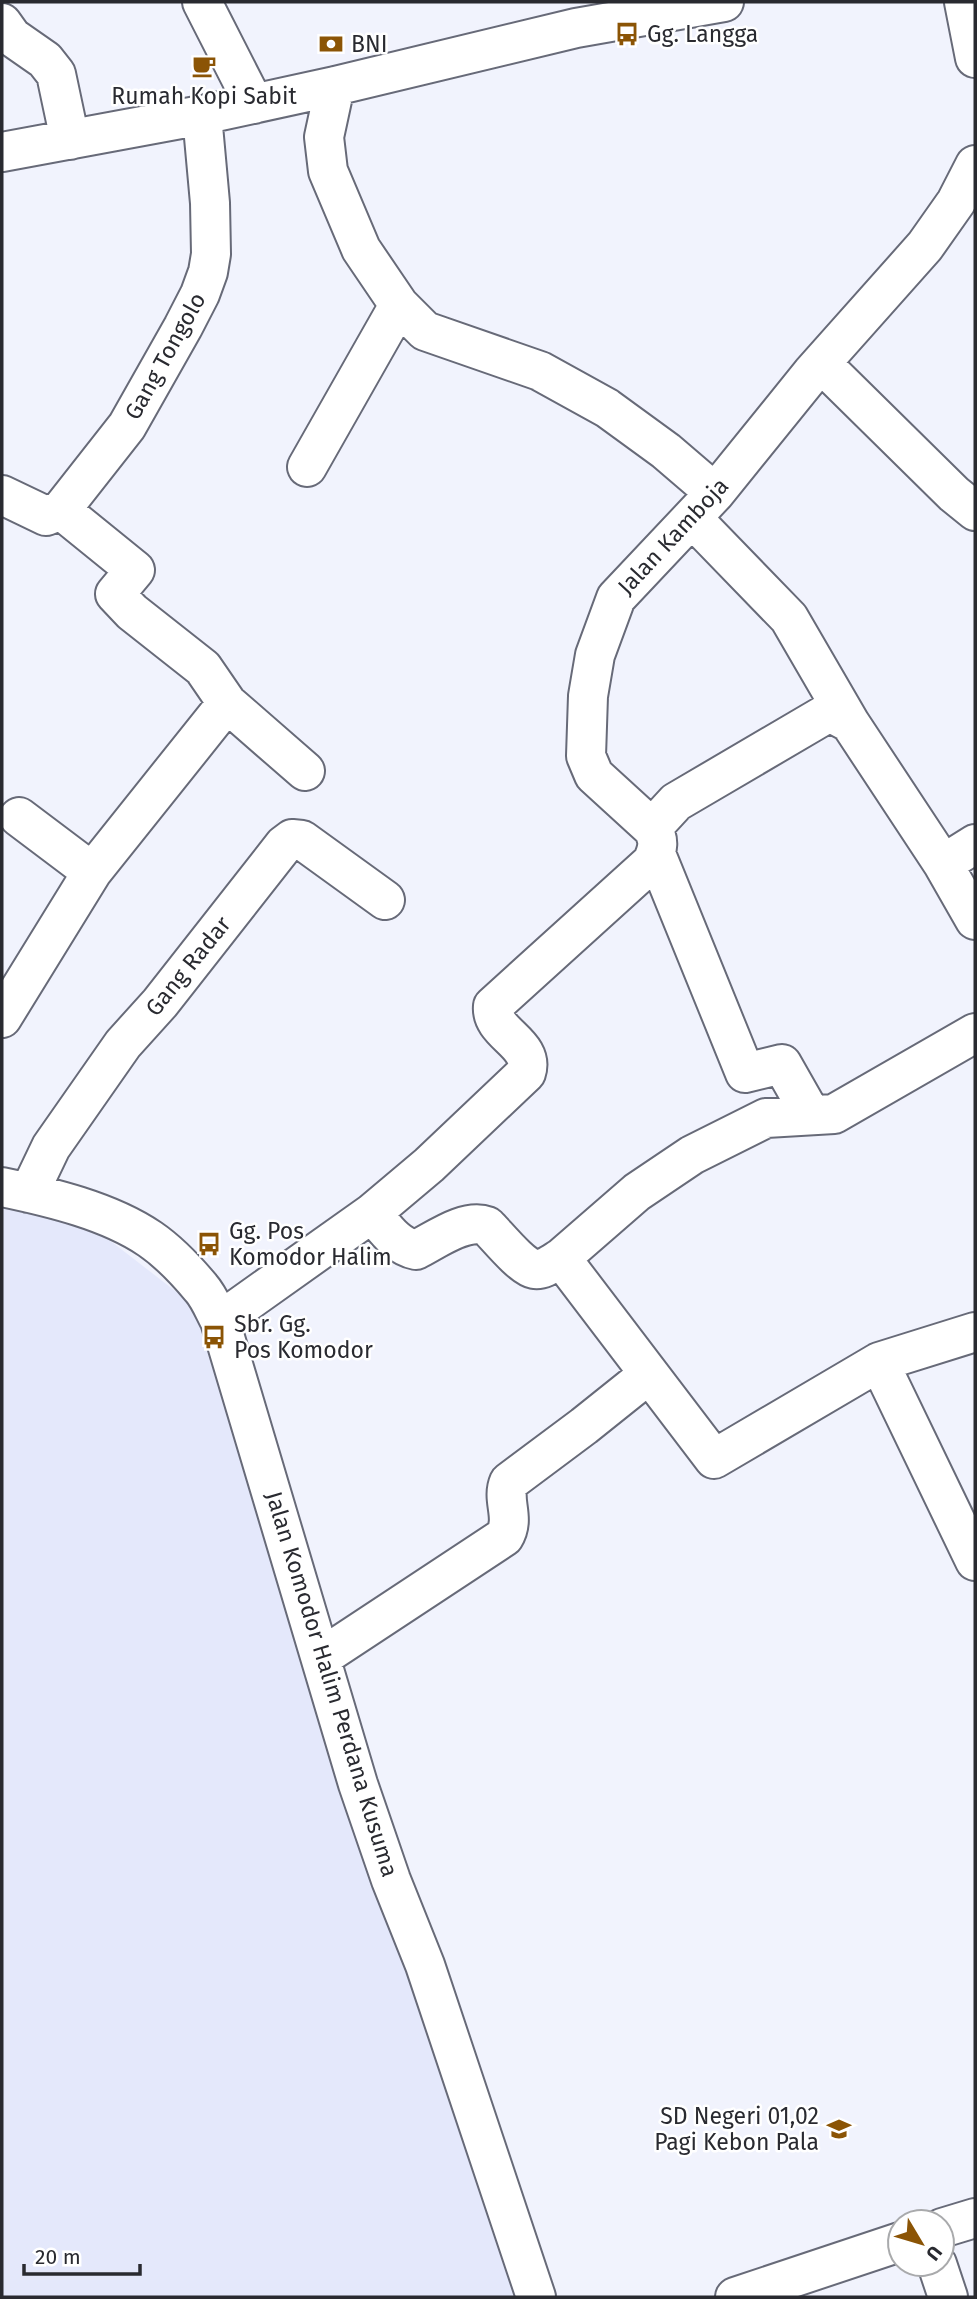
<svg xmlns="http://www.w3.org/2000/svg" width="977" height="2299" font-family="'Fira Sans',sans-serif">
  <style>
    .built { fill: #e4e8fb }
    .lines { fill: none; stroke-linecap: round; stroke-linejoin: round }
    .minor-casing { stroke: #676a78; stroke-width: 42 }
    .minor { stroke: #fff; stroke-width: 38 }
    .labels { text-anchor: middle; stroke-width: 5; stroke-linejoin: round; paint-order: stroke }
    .poi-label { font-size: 23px; fill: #292a30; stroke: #fff; text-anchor: start }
    .street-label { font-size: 23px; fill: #292a30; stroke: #fff }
  </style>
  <rect width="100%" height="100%" fill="#f1f3fd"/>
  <path class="built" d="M 2,1199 L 77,1215 L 183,1297 L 202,1318 L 520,2297 L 2,2297 Z"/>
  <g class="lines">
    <g class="minor-casing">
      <path id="minor" d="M 202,2 L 254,104
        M 964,2 L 975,58
        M 2,23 L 12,37 L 45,60 L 56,74 L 70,140
        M 335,86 L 324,137 L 328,171 L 361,249 L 399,305 L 425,331 L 540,371 L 607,408 L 666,451 L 715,493
        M 2,152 L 202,115 L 335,86 L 576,28 L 724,2
        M 975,165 L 956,202 L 925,246 L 812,373 L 715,493 L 616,598 L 595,655 L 588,696 L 586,756 L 594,775 L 652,828 L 676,802 L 826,714 L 833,714 L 850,723 L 943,864 L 975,920
        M 821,363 L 954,494 L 975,511
        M 307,467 L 399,305
        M 2,495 L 46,516 L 61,510 L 127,426 L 183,327 L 200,294 L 208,272 L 211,254 L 210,203 L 202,115
        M 61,510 L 135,570 L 115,594 L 132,612 L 203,668 L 227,703 L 305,771
        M 692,518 L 789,618 L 850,723
        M 19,817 L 92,872
        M 656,854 L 745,1073 L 782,1064 L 811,1115
        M 943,864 L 975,844
        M 2,1018 L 92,872 L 227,703
        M 2,1187 C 50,1197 109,1211 150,1239 C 169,1252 186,1270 201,1288 C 209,1297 214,1310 220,1321 L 358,1784 L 391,1880 L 425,1965 L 536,2297
        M 29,1193 L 51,1147 L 123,1044 L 160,1003 L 284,845 L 292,839 L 302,840 L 385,900
        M 372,1213 C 385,1228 396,1246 416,1250 C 436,1240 465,1218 487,1226 C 497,1236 522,1267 534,1269 C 543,1271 554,1262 561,1258 L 714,1459 L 879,1362 L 975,1561
        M 561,1258 L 637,1192 L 692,1155 L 766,1118 L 834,1114 L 975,1033
        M 220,1321 L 372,1213 L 429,1165 L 526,1073 C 536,1043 490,1034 493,1006 L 652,862 C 658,849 660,840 652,828
        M 879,1362 L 975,1332
        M 322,1657 L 504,1537 C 516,1518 501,1500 509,1482 L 584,1426 L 649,1374
        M 942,2228 L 975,2218
        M 937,2264 L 948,2297
        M 735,2297 L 900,2242"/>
    </g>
    <use href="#minor" class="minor"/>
  </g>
  <defs>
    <g id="bus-bare" transform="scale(1.89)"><path d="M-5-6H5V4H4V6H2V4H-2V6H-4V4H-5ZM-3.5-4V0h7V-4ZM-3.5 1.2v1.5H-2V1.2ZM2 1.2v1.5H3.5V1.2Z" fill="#8b5405" stroke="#fff" stroke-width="2.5" paint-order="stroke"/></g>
    <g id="bank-bare" transform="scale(1.89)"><path d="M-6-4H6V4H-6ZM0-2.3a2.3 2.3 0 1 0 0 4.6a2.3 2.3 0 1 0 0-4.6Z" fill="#8b5405" stroke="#fff" stroke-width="2.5" paint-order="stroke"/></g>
    <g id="cafe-bare" transform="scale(1.89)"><path d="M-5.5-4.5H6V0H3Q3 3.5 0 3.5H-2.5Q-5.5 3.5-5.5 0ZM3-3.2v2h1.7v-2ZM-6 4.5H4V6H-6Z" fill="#8b5405" stroke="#fff" stroke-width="2.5" paint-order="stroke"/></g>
    <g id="school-bare" transform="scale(1.89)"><path d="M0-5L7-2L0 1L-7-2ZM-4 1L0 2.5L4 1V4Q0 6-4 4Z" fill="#8b5405" stroke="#fff" stroke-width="2.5" paint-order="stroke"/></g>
  </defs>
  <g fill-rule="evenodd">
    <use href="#bus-bare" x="627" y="34"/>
    <use href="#bank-bare" x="331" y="44"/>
    <use href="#cafe-bare" x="204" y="66"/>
    <use href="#bus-bare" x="209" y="1244"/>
    <use href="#bus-bare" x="214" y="1337"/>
    <use href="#school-bare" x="839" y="2129"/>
  </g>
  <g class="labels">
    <g class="poi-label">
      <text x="647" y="42">Gg. Langga</text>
      <text x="351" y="52">BNI</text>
      <text x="204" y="104" text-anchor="middle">Rumah Kopi Sabit</text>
      <text x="229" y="1239">Gg. Pos<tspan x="229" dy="26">Komodor Halim</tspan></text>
      <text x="234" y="1332">Sbr. Gg.<tspan x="234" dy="26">Pos Komodor</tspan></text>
      <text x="819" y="2124" text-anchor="end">SD Negeri 01,02<tspan x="819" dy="26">Pagi Kebon Pala</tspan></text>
    </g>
    <g class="street-label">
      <text transform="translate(165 356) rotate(-61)" y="8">Gang Tongolo</text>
      <text transform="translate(673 536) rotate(-47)" y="8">Jalan Kamboja</text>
      <text transform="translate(188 966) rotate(-51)" y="8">Gang Radar</text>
      <text transform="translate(332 1684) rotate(73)" y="8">Jalan Komodor Halim Perdana Kusuma</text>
    </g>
  </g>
  <rect width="977" height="2299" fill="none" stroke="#292a30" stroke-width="7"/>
  <g transform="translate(921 2243) rotate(128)"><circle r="33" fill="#ffffff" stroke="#a9aaac" stroke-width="2"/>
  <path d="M0-5L12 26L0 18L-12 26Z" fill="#8b5405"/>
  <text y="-10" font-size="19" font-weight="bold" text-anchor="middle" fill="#292a30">U</text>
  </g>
  <path d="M24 2264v10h116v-10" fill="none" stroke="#292a30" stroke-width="3.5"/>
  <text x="35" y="2264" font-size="21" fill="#292a30" stroke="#ffffff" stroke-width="5" paint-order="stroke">20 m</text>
</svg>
